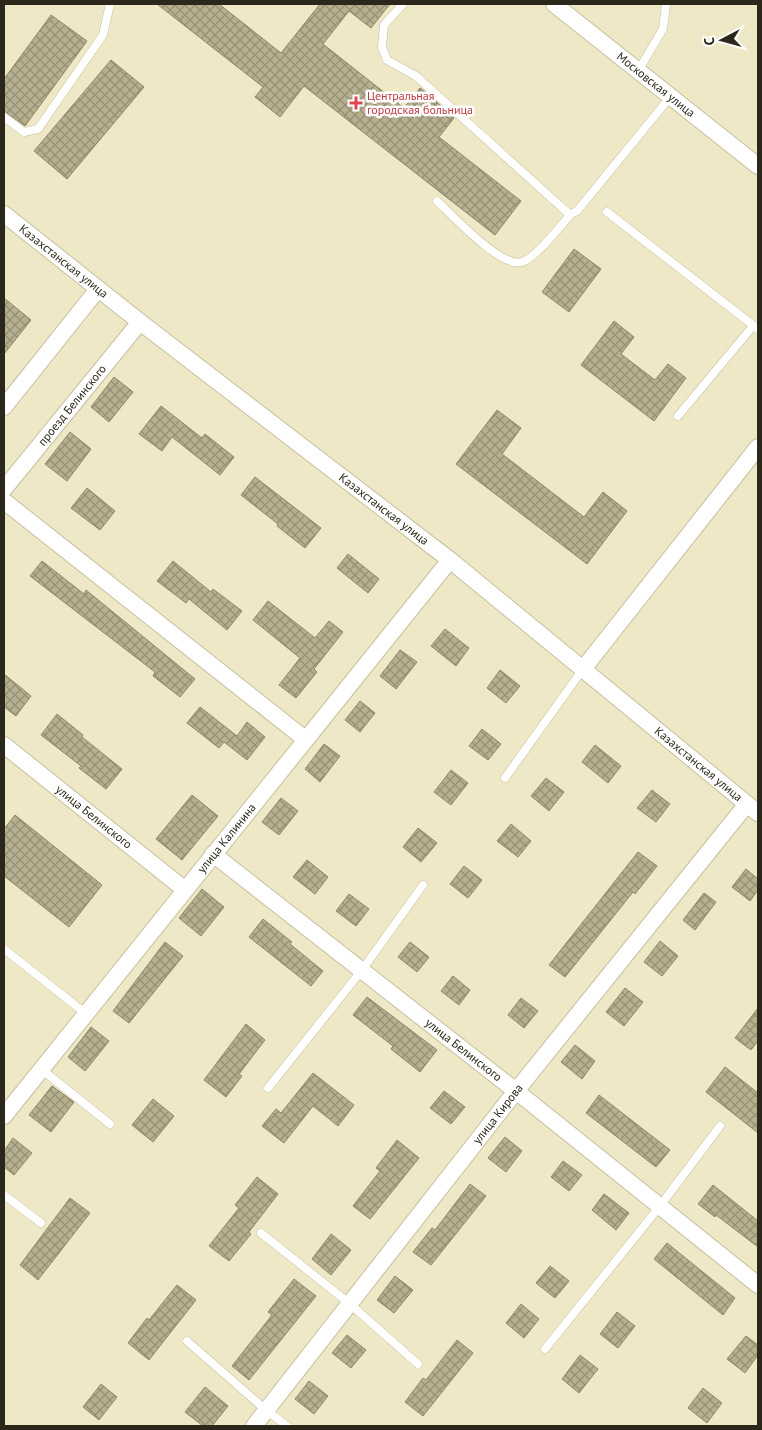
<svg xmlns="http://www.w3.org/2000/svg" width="762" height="1430" font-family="'PT Sans',sans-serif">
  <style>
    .building { fill: url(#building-cross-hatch); stroke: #8f8869 }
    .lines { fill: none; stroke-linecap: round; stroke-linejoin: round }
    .service-casing { stroke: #c6bf9e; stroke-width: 9 }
    .minor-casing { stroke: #c6bf9e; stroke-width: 18 }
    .service { stroke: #fff; stroke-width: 8 }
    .minor { stroke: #fff; stroke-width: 16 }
    .health-dot { fill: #e0444e; stroke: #fff; stroke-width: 2 }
    .labels { text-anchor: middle; stroke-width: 5; stroke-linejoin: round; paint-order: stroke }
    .street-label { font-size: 12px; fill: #2b281b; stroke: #fff }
    .health-label { font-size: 12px; fill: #be3a42; stroke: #fff; text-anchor: start }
  </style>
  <defs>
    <pattern id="building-cross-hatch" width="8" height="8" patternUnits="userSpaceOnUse" patternTransform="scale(1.25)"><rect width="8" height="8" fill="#b7b090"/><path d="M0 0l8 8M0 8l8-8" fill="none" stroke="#958f75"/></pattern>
  </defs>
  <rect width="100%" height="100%" fill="#efe8c6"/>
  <path class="building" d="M 157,4 L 219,4 L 281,53 L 320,4 L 390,4 L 371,28 L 349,11 L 323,44 L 404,108 L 420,88 L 428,94 L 454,118 L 439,137 L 521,201 L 495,235 L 304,86 L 280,117 L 255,97 L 263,87 Z
    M 51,15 L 87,41 L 25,126 L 4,111 L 4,79 Z
    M 111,60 L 144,87 L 67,179 L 34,151 Z
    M 574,249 L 601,269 L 569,312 L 542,292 Z
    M 4,298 L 31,320 L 4,354 Z
    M 614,321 L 634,337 L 621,354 L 655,380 L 668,364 L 686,378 L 654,421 L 581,365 Z
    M 114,377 L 133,392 L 109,422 L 91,407 Z
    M 161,406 L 202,438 L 205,434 L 234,457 L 220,475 L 172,437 L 162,451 L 139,434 Z
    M 497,410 L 521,428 L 502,454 L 584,517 L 603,492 L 627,511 L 587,564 L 456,464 Z
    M 70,432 L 91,449 L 67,481 L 45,464 Z
    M 255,477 L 321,528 L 305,548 L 277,526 L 278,524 L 241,495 Z
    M 87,488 L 115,511 L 100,530 L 71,508 Z
    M 348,554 L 379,579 L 368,593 L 337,568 Z
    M 42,561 L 84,594 L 86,590 L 195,679 L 180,697 L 153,676 L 155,672 L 30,576 Z
    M 173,561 L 211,592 L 213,589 L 242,611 L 227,630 L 189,599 L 186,603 L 157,581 Z
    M 268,601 L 315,638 L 329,621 L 343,632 L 314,669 L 317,672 L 296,698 L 279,685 L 300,658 L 253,620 Z
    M 445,629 L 469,648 L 456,666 L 431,646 Z
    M 400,650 L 417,662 L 396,689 L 380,676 Z
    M 500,670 L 520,686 L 506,703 L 487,688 Z
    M 4,674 L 31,696 L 16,716 L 4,707 Z
    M 360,701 L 375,713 L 360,732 L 345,720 Z
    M 200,707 L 237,736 L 247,722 L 265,737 L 247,760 L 224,742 L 219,748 L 187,723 Z
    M 57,714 L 83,735 L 82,737 L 122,769 L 106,789 L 79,768 L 81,766 L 41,735 Z
    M 482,729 L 501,744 L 488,760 L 469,746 Z
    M 324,744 L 340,756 L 320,782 L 305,769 Z
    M 595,745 L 621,766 L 608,783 L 582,762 Z
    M 451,770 L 468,783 L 451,805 L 434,792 Z
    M 546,778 L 564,792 L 549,811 L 531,796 Z
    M 652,790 L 670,804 L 656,822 L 637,808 Z
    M 192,795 L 218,816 L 182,860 L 156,839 Z
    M 281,798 L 298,811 L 279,835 L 262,822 Z
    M 15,815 L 102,885 L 69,927 L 4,876 L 4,829 Z
    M 511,824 L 531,841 L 518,857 L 497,841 Z
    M 418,828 L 437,843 L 421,862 L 403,847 Z
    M 638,852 L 657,866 L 635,894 L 633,892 L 565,977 L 549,965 Z
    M 307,860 L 328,877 L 315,894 L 293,877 Z
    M 464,866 L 482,880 L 468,898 L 450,884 Z
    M 746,869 L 758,879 L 758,890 L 750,901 L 732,887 Z
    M 202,889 L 224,907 L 201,936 L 179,918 Z
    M 704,893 L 716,902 L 695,930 L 683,920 Z
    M 349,894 L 369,909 L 356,926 L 336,911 Z
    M 263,919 L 292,942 L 290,944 L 323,971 L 311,986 L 249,937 Z
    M 660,941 L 678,956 L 662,976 L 644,962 Z
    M 165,942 L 183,956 L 129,1023 L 113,1011 Z
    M 410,942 L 429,957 L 417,972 L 398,957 Z
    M 453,976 L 470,990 L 459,1005 L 441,991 Z
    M 625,988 L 643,1002 L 624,1026 L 606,1012 Z
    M 367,997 L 437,1050 L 420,1072 L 391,1049 L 393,1046 L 353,1015 Z
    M 521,998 L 538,1011 L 524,1028 L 508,1015 Z
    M 758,1008 L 758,1041 L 751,1050 L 735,1038 Z
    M 246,1024 L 265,1040 L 239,1074 L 242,1076 L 226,1097 L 204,1080 Z
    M 91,1027 L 109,1041 L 85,1071 L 68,1057 Z
    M 575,1045 L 595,1061 L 582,1079 L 561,1062 Z
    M 725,1067 L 758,1093 L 758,1133 L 706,1092 Z
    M 313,1073 L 354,1105 L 338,1126 L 313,1106 L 284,1143 L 262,1126 L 276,1109 L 281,1113 Z
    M 52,1086 L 74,1102 L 51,1132 L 29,1115 Z
    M 444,1091 L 465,1107 L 451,1124 L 430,1108 Z
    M 599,1095 L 670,1150 L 656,1167 L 586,1113 Z
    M 153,1099 L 174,1116 L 153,1142 L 132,1125 Z
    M 505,1137 L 522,1151 L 506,1172 L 488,1158 Z
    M 13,1138 L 32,1153 L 14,1175 L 4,1167 L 4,1151 Z
    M 397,1140 L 419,1158 L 370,1219 L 353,1206 L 380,1171 L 376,1168 Z
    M 563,1161 L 582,1175 L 569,1191 L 551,1177 Z
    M 257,1177 L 278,1194 L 249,1232 L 251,1234 L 229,1261 L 209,1246 L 239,1208 L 235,1205 Z
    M 470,1184 L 486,1196 L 431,1265 L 413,1252 L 432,1228 L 435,1230 Z
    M 713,1185 L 758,1221 L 758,1247 L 716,1215 L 715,1217 L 698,1204 Z
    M 604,1194 L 629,1213 L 616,1230 L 592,1210 Z
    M 70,1198 L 90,1213 L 38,1280 L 20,1265 Z
    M 331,1234 L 351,1250 L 331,1275 L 312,1259 Z
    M 667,1243 L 735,1298 L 723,1315 L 654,1259 Z
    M 550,1266 L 569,1281 L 555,1298 L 536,1283 Z
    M 395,1276 L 413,1290 L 394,1313 L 377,1300 Z
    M 294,1279 L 316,1296 L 249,1380 L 232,1366 L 272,1315 L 268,1312 Z
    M 177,1285 L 196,1300 L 149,1360 L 128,1343 L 147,1318 L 149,1320 Z
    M 521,1304 L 539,1319 L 524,1338 L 506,1323 Z
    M 617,1312 L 635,1326 L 618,1348 L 600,1334 Z
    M 347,1335 L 366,1350 L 351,1368 L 332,1353 Z
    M 746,1336 L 758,1345 L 758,1355 L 745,1373 L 727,1359 Z
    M 457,1340 L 473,1353 L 423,1416 L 405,1402 L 423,1378 L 426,1380 Z
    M 580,1355 L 598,1369 L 579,1393 L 562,1379 Z
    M 309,1381 L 328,1396 L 314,1414 L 295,1399 Z
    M 101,1384 L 117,1397 L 99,1420 L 83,1407 Z
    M 205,1387 L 228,1406 L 212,1426 L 203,1426 L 185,1412 Z
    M 703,1388 L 722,1403 L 707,1423 L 688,1408 Z"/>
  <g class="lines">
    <g class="service-casing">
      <path id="service" d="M 403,4 L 384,25 L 382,47 L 387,60 L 416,76 L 568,213 L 571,214 L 577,211 L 671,96
        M 638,71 L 663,29 L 666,4
        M 4,117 L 24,132 L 38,129 L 103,35 L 110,4
        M 437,201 C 452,215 502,269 522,262 C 537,257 560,226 571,214
        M 607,212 L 758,329
        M 678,416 L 753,326
        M 505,778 L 583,669
        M 4,949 L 85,1013
        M 41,1069 L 110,1124
        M 268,1088 L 362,970 L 423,885
        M 4,1195 L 41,1223
        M 261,1233 L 350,1304 L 418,1364
        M 187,1341 L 266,1410 L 287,1426
        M 545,1349 L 660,1206 L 720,1126"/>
    </g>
    <g class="minor-casing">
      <g id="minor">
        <path id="s1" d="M 554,4 L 758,166"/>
        <path id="s2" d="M 4,214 L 140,322 L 450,560 L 758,813"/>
        <path d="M 4,407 L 98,289"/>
        <path id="s3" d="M 4,489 L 140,322"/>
        <path d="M 4,501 L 305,739"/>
        <path d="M 583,669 L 758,447"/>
        <path id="s4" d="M 4,745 L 184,889"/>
        <path id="s5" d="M 213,854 L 516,1091 L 758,1285"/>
        <path id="s6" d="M 4,1116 L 450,560"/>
        <path id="s7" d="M 254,1426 L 516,1091 L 747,804"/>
      </g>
    </g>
    <use href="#service" class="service"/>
    <use href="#minor" class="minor"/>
  </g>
  <path class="health-dot" d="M353.5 95.5h5v5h5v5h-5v5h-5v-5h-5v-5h5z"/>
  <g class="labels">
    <g class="street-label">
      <text dy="4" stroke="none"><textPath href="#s1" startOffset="130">Московская улица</textPath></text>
      <text dy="4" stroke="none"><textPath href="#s2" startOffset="76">Казахстанская улица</textPath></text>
      <text dy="4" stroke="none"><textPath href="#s3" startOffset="108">проезд Белинского</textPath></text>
      <text dy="4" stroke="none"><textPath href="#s2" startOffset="481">Казахстанская улица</textPath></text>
      <text dy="4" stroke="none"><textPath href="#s2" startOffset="886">Казахстанская улица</textPath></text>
      <text dy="4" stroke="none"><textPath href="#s4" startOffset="115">улица Белинского</textPath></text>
      <text dy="4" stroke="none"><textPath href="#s6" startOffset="356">улица Калинина</textPath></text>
      <text dy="4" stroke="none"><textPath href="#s5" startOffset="318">улица Белинского</textPath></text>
      <text dy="4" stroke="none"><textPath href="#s7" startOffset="396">улица Кирова</textPath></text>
    </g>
    <g class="health-label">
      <text x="367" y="100">Центральная<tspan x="367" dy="14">городская больница</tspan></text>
    </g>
  </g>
  <rect width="762" height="1430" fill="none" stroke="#2b281b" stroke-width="10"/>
  <g transform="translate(722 40) rotate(264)" stroke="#ffffff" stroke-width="4" paint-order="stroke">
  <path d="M0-4L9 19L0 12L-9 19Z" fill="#2b281b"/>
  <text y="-8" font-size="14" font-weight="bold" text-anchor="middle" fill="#2b281b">С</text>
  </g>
</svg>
